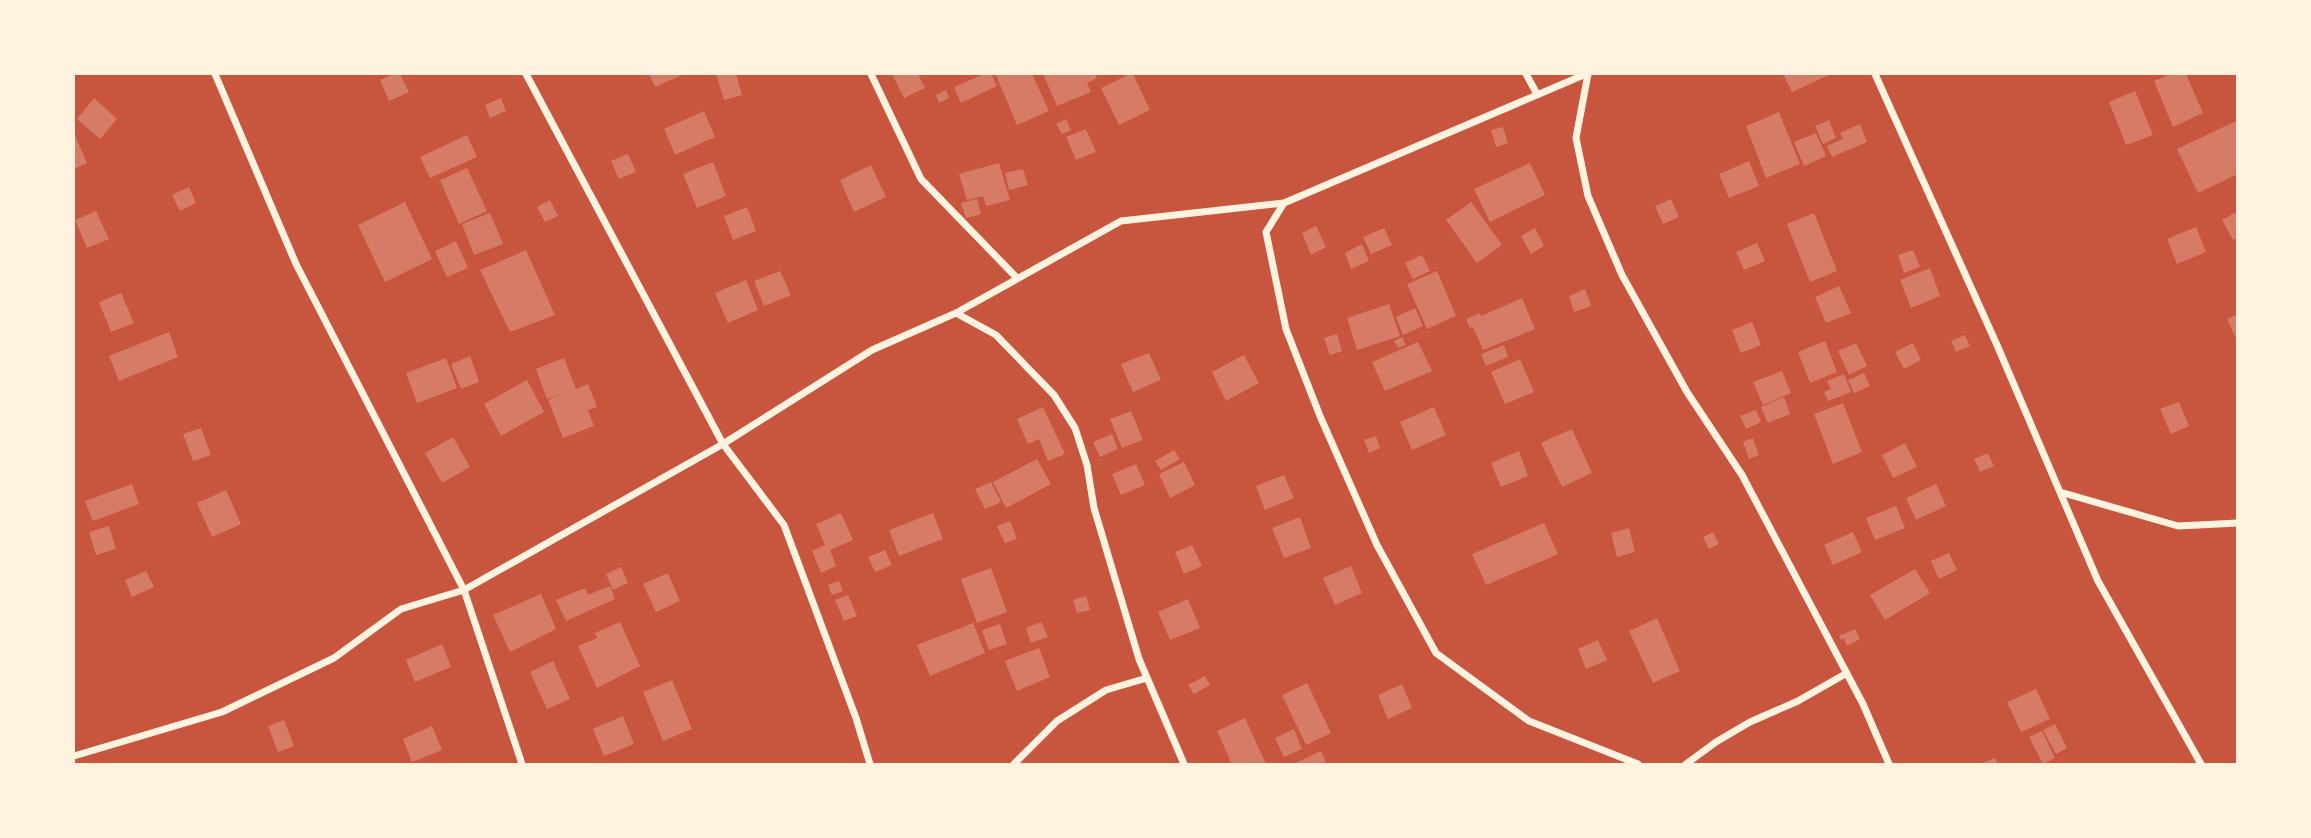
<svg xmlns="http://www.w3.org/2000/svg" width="2311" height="838" font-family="'PT Serif',serif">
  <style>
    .building { fill: #d67c66 }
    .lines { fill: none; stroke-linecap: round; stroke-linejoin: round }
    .minor { stroke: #fff3e0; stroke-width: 7 }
  </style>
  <rect width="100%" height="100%" fill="#c8553d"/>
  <path class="building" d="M 394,74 L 400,74 L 409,92 L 389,101 L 380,80 Z
    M 649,74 L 680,74 L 680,76 L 655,87 Z
    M 716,74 L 736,74 L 742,95 L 724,100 Z
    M 892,74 L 918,74 L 925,88 L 904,98 Z
    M 984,74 L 991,74 L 997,86 L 961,103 L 954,87 Z
    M 1000,74 L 1032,74 L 1049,111 L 1017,125 L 996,75 Z
    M 1043,74 L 1095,74 L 1097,78 L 1087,83 L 1091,92 L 1057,106 Z
    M 1130,74 L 1133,74 L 1150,110 L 1119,125 L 1101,88 Z
    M 1783,74 L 1831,74 L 1792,92 Z
    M 2171,74 L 2186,74 L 2203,113 L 2173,127 L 2154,81 Z
    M 946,90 L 949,98 L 939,103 L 936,95 Z
    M 2135,91 L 2153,135 L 2126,145 L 2109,102 Z
    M 94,98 L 117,119 L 100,139 L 77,119 Z
    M 501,98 L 506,111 L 490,118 L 485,105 Z
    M 704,111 L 715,137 L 675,155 L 664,129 Z
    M 1779,112 L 1800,164 L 1766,178 L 1746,126 Z
    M 1066,119 L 1071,130 L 1062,134 L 1056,124 Z
    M 1829,120 L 1836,138 L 1823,144 L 1815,126 Z
    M 2238,120 L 2238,174 L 2198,193 L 2177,149 Z
    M 1860,124 L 1867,142 L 1832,157 L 1827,146 L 1843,139 L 1840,133 Z
    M 1503,127 L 1508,143 L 1496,147 L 1491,130 Z
    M 1086,129 L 1096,152 L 1076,160 L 1066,137 Z
    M 74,133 L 87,163 L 74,169 Z
    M 1816,133 L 1826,156 L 1804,166 L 1794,142 Z
    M 467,135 L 477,157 L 430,178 L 420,157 Z
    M 628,154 L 636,172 L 619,179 L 611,161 Z
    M 1749,161 L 1759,186 L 1729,198 L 1719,174 Z
    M 713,162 L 726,196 L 697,208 L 683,174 Z
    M 999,163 L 1010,200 L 986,206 L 983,196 L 967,200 L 959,174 Z
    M 1530,163 L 1545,195 L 1490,222 L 1474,189 Z
    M 871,165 L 886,197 L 854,212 L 840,180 Z
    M 467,168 L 487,211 L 459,224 L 440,180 Z
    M 1023,169 L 1028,185 L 1009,190 L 1005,173 Z
    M 189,187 L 196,203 L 180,211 L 172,195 Z
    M 977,199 L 981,214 L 966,218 L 961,203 Z
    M 1671,199 L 1679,217 L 1663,224 L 1655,206 Z
    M 550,200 L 558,216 L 545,222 L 537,207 Z
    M 405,202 L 432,259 L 385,282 L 358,225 Z
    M 1471,202 L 1502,245 L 1477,263 L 1446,220 Z
    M 747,207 L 756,231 L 733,240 L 724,216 Z
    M 96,211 L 109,239 L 87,248 L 75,220 Z
    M 2238,211 L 2238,238 L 2233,240 L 2222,220 Z
    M 490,213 L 503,244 L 474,255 L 462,224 Z
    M 1814,213 L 1837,271 L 1810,282 L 1787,224 Z
    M 1316,226 L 1326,247 L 1311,255 L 1302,233 Z
    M 2196,227 L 2206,252 L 2177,264 L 2167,239 Z
    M 1384,228 L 1392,245 L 1371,254 L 1363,237 Z
    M 1535,228 L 1544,246 L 1531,254 L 1521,236 Z
    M 456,241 L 468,268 L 447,277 L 435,251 Z
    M 1757,243 L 1765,261 L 1744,270 L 1736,252 Z
    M 1362,244 L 1369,261 L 1351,269 L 1345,253 Z
    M 526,250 L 555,315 L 510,332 L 480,270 Z
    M 1913,250 L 1920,267 L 1904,273 L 1898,255 Z
    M 1422,255 L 1430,271 L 1413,279 L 1405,263 Z
    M 1930,268 L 1940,296 L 1911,308 L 1900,280 Z
    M 780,271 L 791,295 L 764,306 L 754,281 Z
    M 1437,271 L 1456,316 L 1427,329 L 1407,284 Z
    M 746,280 L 758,310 L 728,323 L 715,293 Z
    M 1839,286 L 1851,313 L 1826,323 L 1815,297 Z
    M 1585,289 L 1591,306 L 1574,312 L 1569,296 Z
    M 121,293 L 134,323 L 111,332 L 99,302 Z
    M 1522,298 L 1535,329 L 1483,350 L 1473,327 L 1470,328 L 1466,319 L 1480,313 L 1481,316 Z
    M 1389,304 L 1400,336 L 1357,350 L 1347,318 Z
    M 1415,308 L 1423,326 L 1403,335 L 1396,317 Z
    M 2238,314 L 2238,343 L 2227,319 Z
    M 1752,322 L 1761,345 L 1741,353 L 1732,330 Z
    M 169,332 L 178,357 L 119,381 L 109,356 Z
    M 1337,334 L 1342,351 L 1330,355 L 1324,338 Z
    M 1965,335 L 1970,346 L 1956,352 L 1951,341 Z
    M 1402,337 L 1406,345 L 1398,348 L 1394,341 Z
    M 1825,341 L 1837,372 L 1810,383 L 1798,352 Z
    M 1418,342 L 1432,371 L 1385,391 L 1372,362 Z
    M 1856,343 L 1867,366 L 1849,375 L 1838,351 Z
    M 1913,343 L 1921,360 L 1904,369 L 1895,352 Z
    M 1504,345 L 1508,357 L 1486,366 L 1481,354 Z
    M 1149,353 L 1161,380 L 1133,392 L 1121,364 Z
    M 1244,355 L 1259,383 L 1226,401 L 1212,372 Z
    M 470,356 L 479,382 L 461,389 L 451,364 Z
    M 446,358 L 457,388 L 417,403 L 406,373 Z
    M 564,358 L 576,389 L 588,384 L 597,407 L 588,410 L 594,426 L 563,438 L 548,400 L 561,394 L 547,399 L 536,369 Z
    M 1520,359 L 1534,392 L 1505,404 L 1491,372 Z
    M 1782,371 L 1791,393 L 1763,405 L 1753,382 Z
    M 1864,373 L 1870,386 L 1854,393 L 1848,380 Z
    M 1844,374 L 1851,392 L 1828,401 L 1824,392 L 1831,389 L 1827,381 Z
    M 527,380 L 544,412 L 501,436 L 484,404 Z
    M 1784,397 L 1790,414 L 1768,423 L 1761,407 Z
    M 2179,402 L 2189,426 L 2171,434 L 2160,409 Z
    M 1843,403 L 1862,452 L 1833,464 L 1814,414 Z
    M 1043,407 L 1065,454 L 1048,461 L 1039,439 L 1028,444 L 1017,419 Z
    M 1434,407 L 1446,435 L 1412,450 L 1400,422 Z
    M 1756,410 L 1761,422 L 1746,429 L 1740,416 Z
    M 1131,411 L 1143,440 L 1122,448 L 1110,419 Z
    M 201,428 L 211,455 L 193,461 L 183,434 Z
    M 1572,429 L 1592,473 L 1562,487 L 1541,443 Z
    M 1112,434 L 1118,449 L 1100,457 L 1093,442 Z
    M 1376,436 L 1380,448 L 1369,453 L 1364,440 Z
    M 453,437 L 470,467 L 442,483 L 425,453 Z
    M 1753,438 L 1759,455 L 1749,459 L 1743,442 Z
    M 1905,443 L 1917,467 L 1893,478 L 1882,455 Z
    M 1174,450 L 1180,459 L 1161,470 L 1155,461 Z
    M 1519,451 L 1528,476 L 1501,487 L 1491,463 Z
    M 1988,453 L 1994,466 L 1980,472 L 1974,459 Z
    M 1037,459 L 1051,484 L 1006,508 L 993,482 Z
    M 1184,462 L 1195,485 L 1170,498 L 1159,474 Z
    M 1136,464 L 1145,485 L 1121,495 L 1112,474 Z
    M 1284,475 L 1294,498 L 1265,510 L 1256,486 Z
    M 991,482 L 1001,502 L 985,509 L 975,489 Z
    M 132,484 L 139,504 L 93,521 L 85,501 Z
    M 1936,484 L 1946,506 L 1916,520 L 1906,498 Z
    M 226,490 L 241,524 L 212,537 L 197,503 Z
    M 1896,506 L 1905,528 L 1875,540 L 1866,518 Z
    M 841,513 L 853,540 L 830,550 L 836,566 L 821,573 L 812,551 L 825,545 L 816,524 Z
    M 933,513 L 943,539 L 899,556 L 889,530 Z
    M 1300,517 L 1311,548 L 1284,558 L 1272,528 Z
    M 1010,521 L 1017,539 L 1005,543 L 997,526 Z
    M 1544,523 L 1558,554 L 1486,585 L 1472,554 Z
    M 109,526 L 116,549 L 96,555 L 89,532 Z
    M 1629,528 L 1635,552 L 1617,557 L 1611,533 Z
    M 1713,532 L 1719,544 L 1709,549 L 1703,537 Z
    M 1853,532 L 1862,552 L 1833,565 L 1824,545 Z
    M 1192,545 L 1202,566 L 1184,574 L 1175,552 Z
    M 885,550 L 892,565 L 875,572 L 868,557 Z
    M 1949,553 L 1957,570 L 1939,579 L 1931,561 Z
    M 1351,566 L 1362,593 L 1335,605 L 1323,578 Z
    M 621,567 L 628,583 L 613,590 L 606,574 Z
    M 991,568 L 1007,612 L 977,623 L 961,579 Z
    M 1915,569 L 1930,593 L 1885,620 L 1870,595 Z
    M 146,571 L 154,587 L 132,597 L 125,580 Z
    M 668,573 L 680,601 L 656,612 L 643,584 Z
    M 839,581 L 843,591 L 832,595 L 828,585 Z
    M 610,586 L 615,599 L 566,621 L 556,600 L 585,588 L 588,595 Z
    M 541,594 L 556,629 L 510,652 L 493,615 Z
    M 848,595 L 857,616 L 844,621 L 835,600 Z
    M 1086,596 L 1090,610 L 1077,613 L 1073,600 Z
    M 1188,599 L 1200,628 L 1170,640 L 1158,612 Z
    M 1657,618 L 1680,671 L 1653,683 L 1629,631 Z
    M 620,622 L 640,666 L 597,688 L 578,646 L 597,638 L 595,633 Z
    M 1041,622 L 1048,637 L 1031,643 L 1026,628 Z
    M 973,623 L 985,653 L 930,676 L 917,645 Z
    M 1000,624 L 1007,644 L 989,650 L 982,630 Z
    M 1855,629 L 1860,639 L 1847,646 L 1844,638 L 1841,640 L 1839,636 Z
    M 1598,640 L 1607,660 L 1586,669 L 1578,649 Z
    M 442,644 L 451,667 L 415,682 L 406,660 Z
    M 1039,648 L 1050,677 L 1017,691 L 1005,661 Z
    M 553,661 L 570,699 L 547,709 L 530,672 Z
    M 1205,676 L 1210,685 L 1194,694 L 1188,685 Z
    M 672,680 L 692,729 L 663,741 L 643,692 Z
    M 1307,683 L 1331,733 L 1306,745 L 1282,695 Z
    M 1402,684 L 1412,708 L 1388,719 L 1378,695 Z
    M 2036,689 L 2050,719 L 2021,732 L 2007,702 Z
    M 623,716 L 634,744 L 604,756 L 593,729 Z
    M 1245,718 L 1266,764 L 1232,764 L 1217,731 Z
    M 284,720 L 294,746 L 278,752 L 268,726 Z
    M 2055,724 L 2067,748 L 2056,754 L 2043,730 Z
    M 432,726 L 442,750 L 412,762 L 403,739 Z
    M 1294,729 L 1302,749 L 1284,757 L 1275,738 Z
    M 2042,731 L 2055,758 L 2043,764 L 2029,737 Z
    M 1321,751 L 1326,762 L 1320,764 L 1293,764 Z
    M 1995,758 L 1998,764 L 1979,764 Z"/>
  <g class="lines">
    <path class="minor" d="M 215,74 L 296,264 L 464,590 L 522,764
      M 526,74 L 723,444 L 784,525 L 856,718 L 870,764
      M 871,74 L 921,179 L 1017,278
      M 1526,74 L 1537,94
      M 1588,74 L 1576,138 L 1588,196 L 1622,275 L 1687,392 L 1742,475 L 1863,704 L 1889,764
      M 1875,74 L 1997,345 L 2098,581 L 2201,764
      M 1284,203 L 1266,232 L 1286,329 L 1320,416 L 1377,545 L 1436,653 L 1529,721 L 1638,764
      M 956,313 L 996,335 L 1054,395 L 1075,428 L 1087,465 L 1094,508 L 1139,659 L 1184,764
      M 2060,492 L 2178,526 L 2238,523
      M 74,756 L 222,712 L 334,658 L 401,609 L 464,590 L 723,444 L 872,350 L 956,313 L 1121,221 L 1284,203 L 1586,74
      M 1014,764 L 1057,721 L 1106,690 L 1147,678
      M 1686,764 L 1716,742 L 1750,722 L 1798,701 L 1847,673"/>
  </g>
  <rect width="2311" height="838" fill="none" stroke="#fff3e0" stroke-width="150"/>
</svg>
